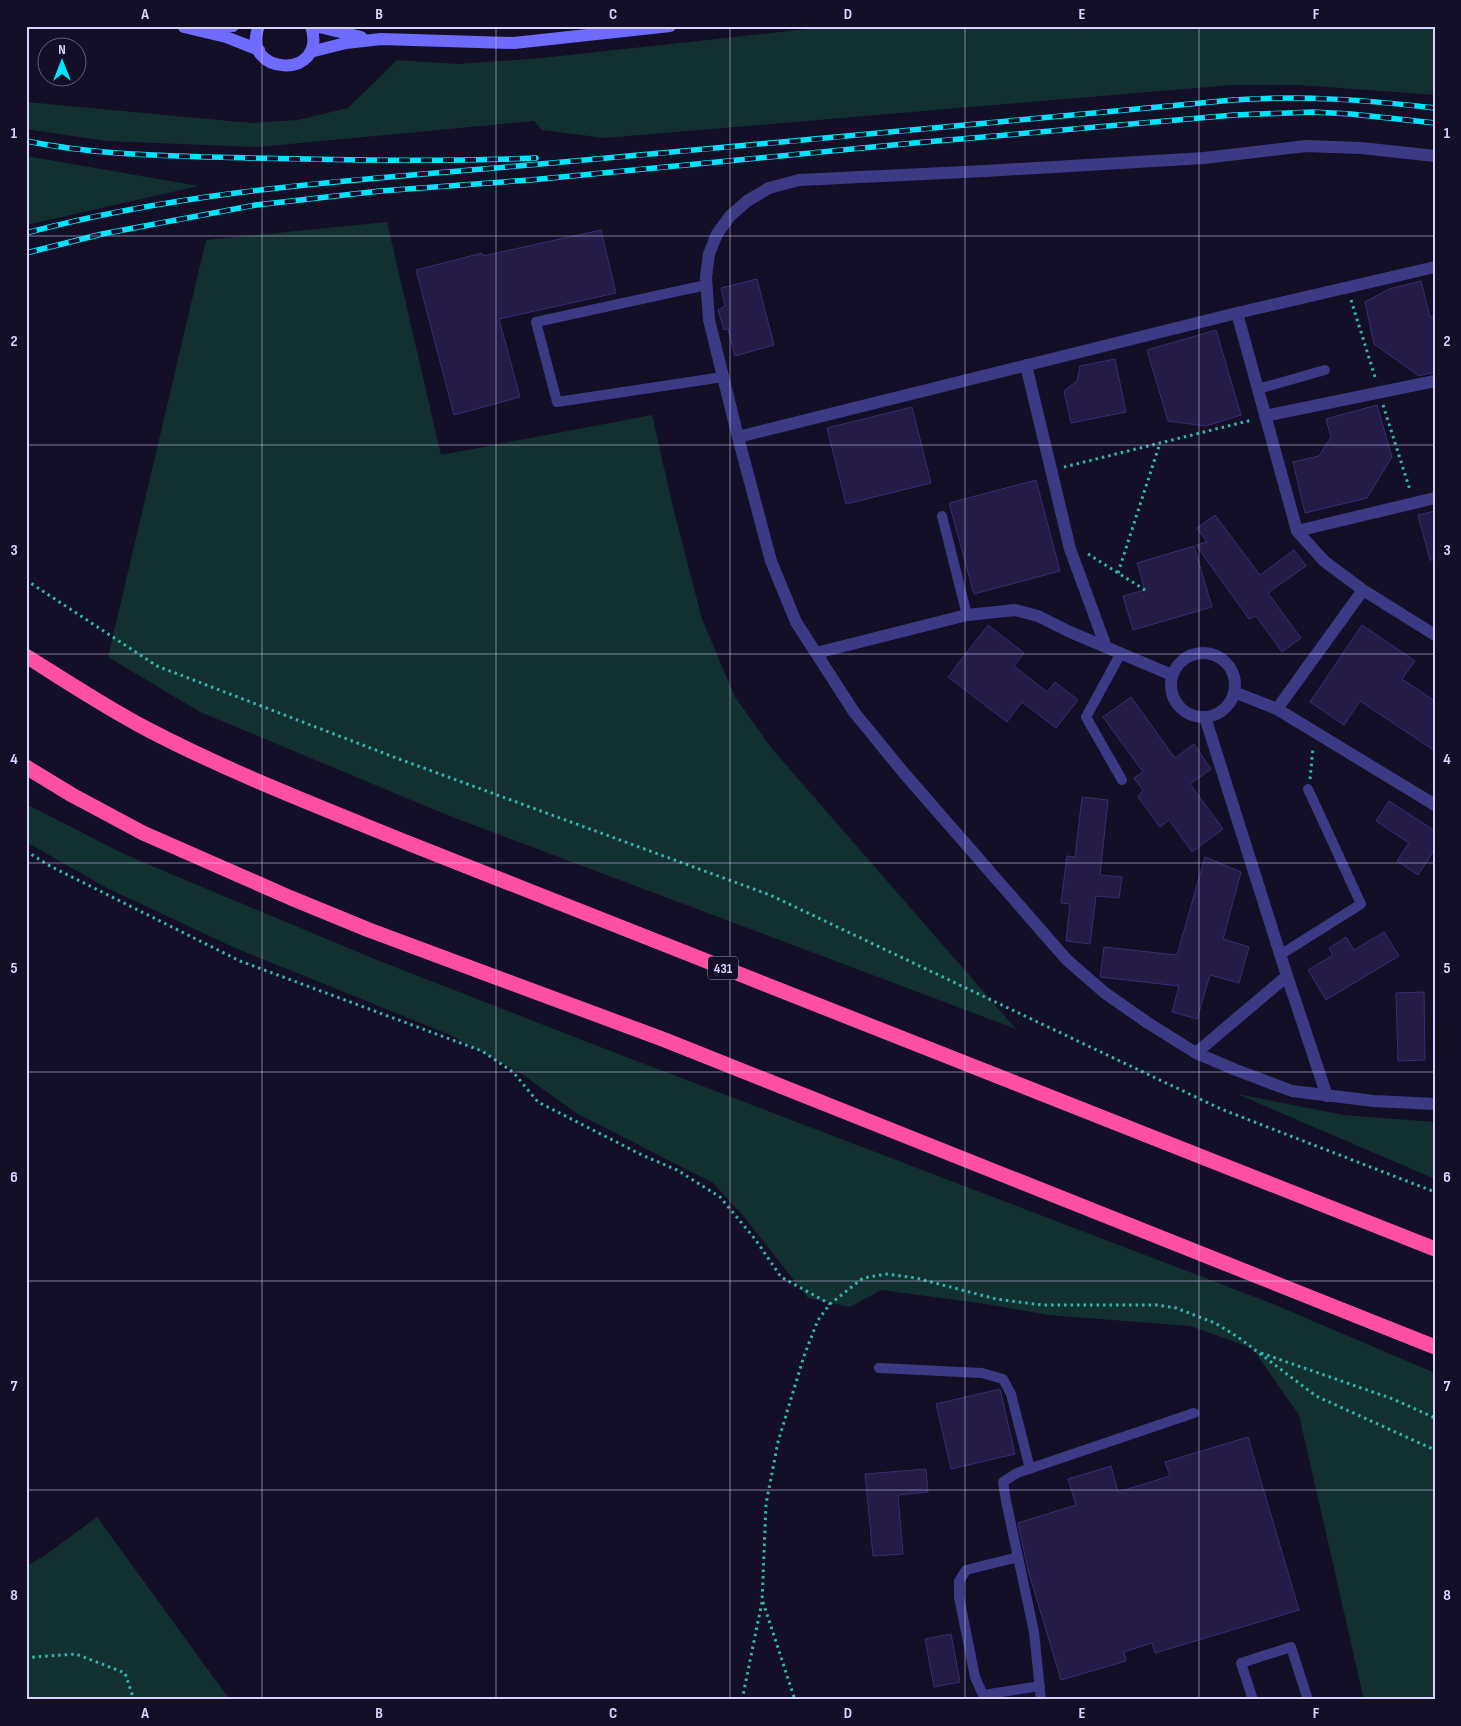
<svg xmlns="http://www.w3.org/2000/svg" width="1461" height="1726" font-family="'Sofia Sans Condensed',sans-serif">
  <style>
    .green { fill: #12302f }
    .building { fill: #241b47; stroke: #3b2d73 }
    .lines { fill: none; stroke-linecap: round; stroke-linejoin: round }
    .path { stroke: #2fb8b0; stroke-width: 3; stroke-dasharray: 2.5 4; stroke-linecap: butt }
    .service { stroke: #3d3a85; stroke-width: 10 }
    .minor { stroke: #3d3a85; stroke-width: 12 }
    .secondary { stroke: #6f6bff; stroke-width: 12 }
    .motorway { stroke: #ff4fa3; stroke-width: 15 }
    .rail-casing { stroke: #00e5ff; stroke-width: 5.5 }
    .rail { stroke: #130f26; stroke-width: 4; stroke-dasharray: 11; stroke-linecap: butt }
    .grid { fill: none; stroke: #d9d4ff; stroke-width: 1; stroke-opacity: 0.55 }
    .labels { text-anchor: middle; stroke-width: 4.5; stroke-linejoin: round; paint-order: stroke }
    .shield { fill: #130f26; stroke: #9e99be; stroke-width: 1 }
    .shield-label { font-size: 14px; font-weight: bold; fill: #d9d4ff }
    .neatline { fill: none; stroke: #d9d4ff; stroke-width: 2 }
    .grid-label { font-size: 16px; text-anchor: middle; font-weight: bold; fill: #d9d4ff }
  </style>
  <rect width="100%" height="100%" fill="#130f26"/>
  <path class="green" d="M 835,26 L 1435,26 L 1435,95 L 1299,85 L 1232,85 L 604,138 L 542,130 L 534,121 L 258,147 L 106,141 L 26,129 L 26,102 L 251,123 L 298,120 L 348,108 L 397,60 L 457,64 L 542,58 Z
    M 26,156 L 199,186 L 26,225 Z
    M 387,222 L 441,455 L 652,415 L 672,503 L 702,619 L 735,697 L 773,750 L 1016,1029 L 447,815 L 200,712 L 108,657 L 206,240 Z
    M 26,804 L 126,855 L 377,960 L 595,1045 L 1268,1302 L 1435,1373 L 1435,1700 L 1364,1700 L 1299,1415 L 1252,1348 L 1190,1326 L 1048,1315 L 986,1304 L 881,1290 L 850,1307 L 808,1298 L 744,1217 L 713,1183 L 576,1113 L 522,1074 L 448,1034 L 235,948 L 107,888 L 26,842 Z
    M 1237,1094 L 1344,1115 L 1435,1122 L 1435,1179 Z
    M 97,1517 L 230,1700 L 26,1700 L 26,1566 L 44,1556 Z"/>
  <path class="building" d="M 601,230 L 616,293 L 499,319 L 520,397 L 454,415 L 416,270 L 482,253 L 483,256 Z
    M 757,279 L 774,345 L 735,356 L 728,329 L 724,330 L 718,310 L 725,306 L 721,288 Z
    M 1421,281 L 1430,317 L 1435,315 L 1435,372 L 1419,376 L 1374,344 L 1365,302 L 1389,289 Z
    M 1216,330 L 1241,415 L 1206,426 L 1168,421 L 1147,350 Z
    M 1115,359 L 1126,412 L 1071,423 L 1064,391 L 1077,381 L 1080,366 Z
    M 1377,405 L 1392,457 L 1367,498 L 1305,513 L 1293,462 L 1319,456 L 1331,437 L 1326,419 Z
    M 912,407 L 931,483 L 846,504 L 827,428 Z
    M 1036,480 L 1060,571 L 974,594 L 949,503 Z
    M 1435,511 L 1435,560 L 1430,560 L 1418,515 Z
    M 1215,515 L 1260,575 L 1294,550 L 1306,566 L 1268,593 L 1301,638 L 1282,652 L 1256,616 L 1249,619 L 1196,545 L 1207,542 L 1197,528 Z
    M 1194,546 L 1212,607 L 1133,630 L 1123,596 L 1145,590 L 1137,563 Z
    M 988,625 L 1024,653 L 1014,666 L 1047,692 L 1055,682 L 1078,700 L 1056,728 L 1022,702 L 1007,722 L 948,677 Z
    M 1362,625 L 1415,661 L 1402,679 L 1435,701 L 1435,751 L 1360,701 L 1344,725 L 1310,702 Z
    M 1131,697 L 1175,758 L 1194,744 L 1211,769 L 1190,784 L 1223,829 L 1192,852 L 1169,820 L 1160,827 L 1138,797 L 1143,790 L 1134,778 L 1143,772 L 1103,717 Z
    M 1082,797 L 1108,800 L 1100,875 L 1122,877 L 1119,898 L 1096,896 L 1090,944 L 1066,941 L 1070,904 L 1061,903 L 1067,856 L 1075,857 Z
    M 1389,801 L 1435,831 L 1435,849 L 1418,875 L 1397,861 L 1409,843 L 1376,821 Z
    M 1205,857 L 1241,872 L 1223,939 L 1249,947 L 1239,983 L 1210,975 L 1197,1019 L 1172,1012 L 1179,986 L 1100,977 L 1104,947 L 1177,955 Z
    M 1384,932 L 1399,956 L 1326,1000 L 1308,970 L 1333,955 L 1329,948 L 1346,937 L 1354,950 Z
    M 1424,992 L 1425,1060 L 1398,1061 L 1396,993 Z
    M 1000,1389 L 1015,1454 L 951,1469 L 936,1404 Z
    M 1248,1437 L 1299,1610 L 1155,1653 L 1152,1643 L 1124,1652 L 1126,1661 L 1061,1680 L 1028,1570 L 1018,1523 L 1076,1505 L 1068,1479 L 1111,1466 L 1118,1492 L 1170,1476 L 1165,1462 Z
    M 926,1469 L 928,1492 L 898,1495 L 903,1554 L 873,1556 L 865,1474 Z
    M 951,1634 L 960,1682 L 934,1687 L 925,1639 Z"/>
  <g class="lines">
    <path class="path" d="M 1351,300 L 1376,380
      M 1383,405 L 1410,490
      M 1064,467 L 1252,420
      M 1088,554 L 1145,590
      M 1118,573 L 1160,443
      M 26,580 L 157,666 L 399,759 L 770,895 L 1221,1109 L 1435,1192
      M 1310,779 L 1313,748
      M 26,851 L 50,866 L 240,961 L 482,1051 L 513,1072 L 538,1102 L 642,1155 L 677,1170 L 720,1197 L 755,1239 L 781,1277 L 830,1304
      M 1261,1353 L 1393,1399 L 1435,1418
      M 763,1602 L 795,1700
      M 26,1659 L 34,1657 L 76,1654 L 125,1673 L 134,1700
      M 742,1700 L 762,1602 L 766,1504 L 778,1442 L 804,1356 L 818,1320 L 830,1304 L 863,1278 L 887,1274 L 916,1278 L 996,1299 L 1042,1305 L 1157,1305 L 1176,1308 L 1215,1323 L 1238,1337 L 1316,1396 L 1435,1450"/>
    <path class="service" d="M 706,285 L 536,322 L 557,402 L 723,377
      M 1258,389 L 1325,370
      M 942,516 L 967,615
      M 1121,653 L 1086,717 L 1122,780
      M 1280,955 L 1361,904 L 1308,789
      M 879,1368 L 982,1373 L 1003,1379 L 1011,1394 L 1030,1469
      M 1018,1557 L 966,1570 L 959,1581 L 959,1597 L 975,1677 L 983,1695 L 1040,1686
      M 1041,1700 L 1034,1632 L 1006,1501 L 1003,1482 L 1017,1473 L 1194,1413
      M 1253,1700 L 1241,1663 L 1291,1647 L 1308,1700"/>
    <path class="minor" d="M 1435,156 L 1361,148 L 1306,146 L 1204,158 L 985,171 L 799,180 L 769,188 L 747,201 L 730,216 L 717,234 L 709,254 L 706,277 L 709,320 L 738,437 L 771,561 L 796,622 L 854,712 L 903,772 L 1067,960 L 1105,993 L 1148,1023 L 1196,1053 L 1236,1070 L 1292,1091 L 1374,1101 L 1435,1104
      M 1237,313 L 1297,531 L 1324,561 L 1363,590 L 1435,635
      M 1026,365 L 1070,549 L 1106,647
      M 1265,416 L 1435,381
      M 738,437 L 1237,313 L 1435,267
      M 1297,531 L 1435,498
      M 816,653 L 967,615 L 1015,610 L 1038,616 L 1070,632 L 1172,675
      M1171 685a32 32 0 1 1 64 0a32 32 0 1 1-64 0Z
      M 1234,692 L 1277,709 L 1435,805
      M 1277,709 L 1363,590
      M 1205,717 L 1287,976 L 1327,1096
      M 1196,1053 L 1287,976"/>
    <path class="secondary" d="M 259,26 C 238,75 329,82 311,26
      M 315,26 L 361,37
      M 184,27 L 226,37 L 259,50
      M 209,27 L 233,26
      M 310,52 L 346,43 L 381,39 L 514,43 L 670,26"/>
    <path class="motorway" d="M 26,656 C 66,681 105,707 147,729 C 231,773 320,807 408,843 L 1435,1249
      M 26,767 L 72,795 L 143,833 L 291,898 L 369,930 L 665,1040 L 1435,1347"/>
    <g class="rail-casing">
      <path id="rail" d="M 26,141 C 100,156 174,156 248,158 C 344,160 440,162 536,158
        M 26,233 C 198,187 376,179 552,163 C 779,143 1006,121 1233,100 C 1301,95 1367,100 1435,108
        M 26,253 L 102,234 L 256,205 L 380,191 L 530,180 L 914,143 L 1234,115 L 1313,112 L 1351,114 L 1435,123"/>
    </g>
    <use href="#rail" class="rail"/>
  </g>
  <path class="grid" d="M 262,26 L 262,1700M 496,26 L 496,1700M 730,26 L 730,1700M 965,26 L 965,1700M 1199,26 L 1199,1700M 26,236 L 1435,236M 26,445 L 1435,445M 26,654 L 1435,654M 26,863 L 1435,863M 26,1072 L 1435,1072M 26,1281 L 1435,1281M 26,1490 L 1435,1490"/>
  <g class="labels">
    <rect class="shield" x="708" y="956.5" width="30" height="23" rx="4"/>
    <g class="shield-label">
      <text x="723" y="973">431</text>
    </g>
  </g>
  <rect width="1461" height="1726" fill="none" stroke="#130f26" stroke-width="55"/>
  <g transform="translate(62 62)"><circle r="24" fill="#130f26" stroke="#625e7d"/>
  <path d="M0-4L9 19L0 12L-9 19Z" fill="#00e5ff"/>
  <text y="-8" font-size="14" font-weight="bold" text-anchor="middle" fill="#d9d4ff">N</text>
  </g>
  <rect x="28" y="28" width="1406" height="1670" class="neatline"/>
  <g class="grid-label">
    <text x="145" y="19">A</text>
    <text x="379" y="19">B</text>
    <text x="613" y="19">C</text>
    <text x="848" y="19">D</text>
    <text x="1082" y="19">E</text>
    <text x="1316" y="19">F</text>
    <text x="14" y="138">1</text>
    <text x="1447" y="138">1</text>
    <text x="14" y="346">2</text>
    <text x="1447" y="346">2</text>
    <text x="14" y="555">3</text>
    <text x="1447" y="555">3</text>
    <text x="14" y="764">4</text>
    <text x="1447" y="764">4</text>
    <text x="14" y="973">5</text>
    <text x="1447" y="973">5</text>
    <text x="14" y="1182">6</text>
    <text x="1447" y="1182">6</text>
    <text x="14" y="1391">7</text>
    <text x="1447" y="1391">7</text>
    <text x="14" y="1600">8</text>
    <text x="1447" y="1600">8</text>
    <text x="145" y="1718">A</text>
    <text x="379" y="1718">B</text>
    <text x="613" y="1718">C</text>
    <text x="848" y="1718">D</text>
    <text x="1082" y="1718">E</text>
    <text x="1316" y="1718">F</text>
  </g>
</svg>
